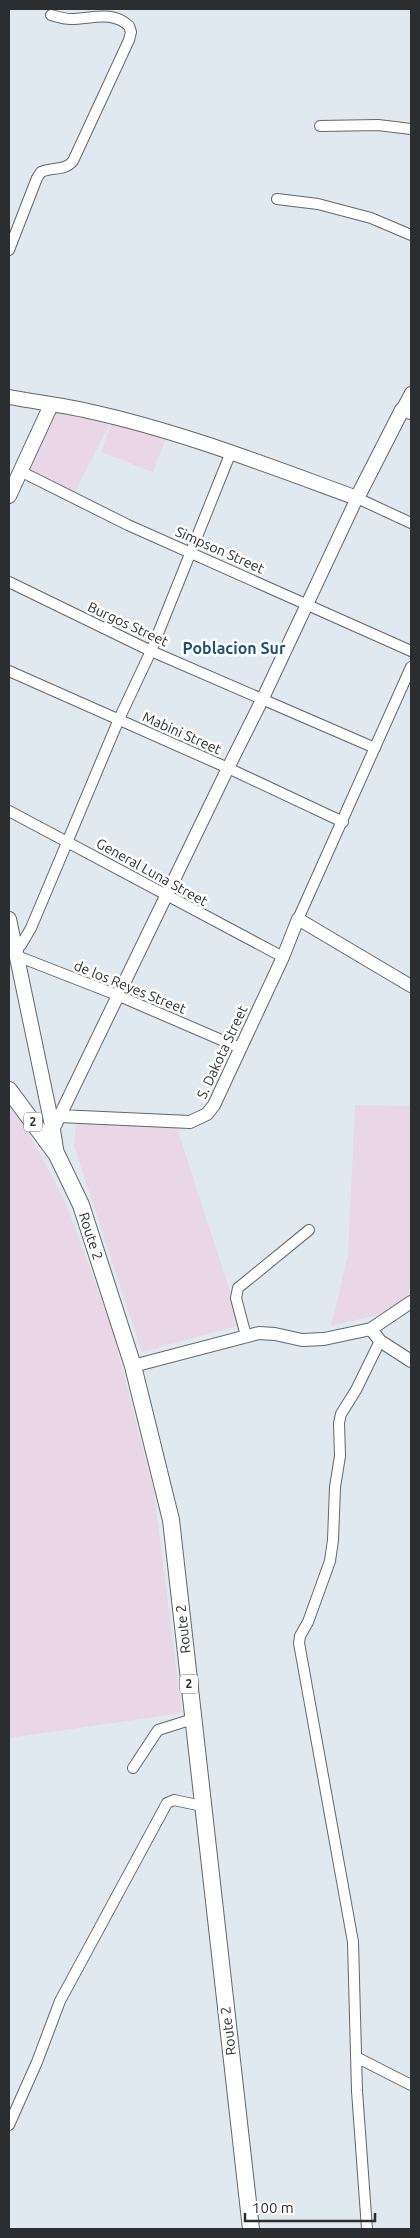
<svg xmlns="http://www.w3.org/2000/svg" width="420" height="2238" font-family="Ubuntu,sans-serif">
  <style>
    .education { fill: #e9d7e7 }
    .lines { fill: none; stroke-linecap: round; stroke-linejoin: round }
    .minor-casing { stroke: #60686e; stroke-width: 12 }
    .tertiary-casing { stroke: #60686e; stroke-width: 14 }
    .secondary-casing { stroke: #60686e; stroke-width: 16 }
    .trunk-casing { stroke: #60686e; stroke-width: 18 }
    .minor { stroke: #fff; stroke-width: 10 }
    .tertiary { stroke: #fff; stroke-width: 12 }
    .secondary { stroke: #fff; stroke-width: 14 }
    .trunk { stroke: #fff; stroke-width: 16 }
    .labels { text-anchor: middle; stroke-width: 5; stroke-linejoin: round; paint-order: stroke }
    .shield { fill: #fff; stroke: #6b6d6f; stroke-width: 1 }
    .shield-label { font-size: 12px; font-weight: bold; fill: #2b2e31 }
    .street-label { font-size: 14px; fill: #2b2e31; stroke: #fff }
    .quarter-label { font-size: 16px; font-weight: bold; fill: #1c5375; stroke: #fff }
  </style>
  <rect width="100%" height="100%" fill="#e0e8f0"/>
  <path class="education" d="M 55,413 L 72,414 L 109,425 L 74,494 L 28,470 Z
    M 113,418 L 167,435 L 153,472 L 101,452 Z
    M 9,1105 L 19,1118 L 41,1155 L 68,1208 L 112,1329 L 154,1492 L 182,1713 L 9,1738 Z
    M 355,1105 L 411,1106 L 411,1296 L 377,1315 L 331,1326 L 348,1255 Z
    M 77,1116 L 175,1122 L 241,1325 L 142,1352 L 74,1146 Z"/>
  <g class="lines">
    <g class="minor-casing">
      <path id="minor" d="M 320,126 L 378,125 L 411,129
        M 277,199 L 318,204 L 371,218 L 411,235
        M 9,250 L 37,178 L 41,172 C 52,167 65,171 73,161 L 129,40 L 131,32 L 129,26 C 112,10 91,19 71,19 C 64,19 58,17 51,15
        M 20,471 L 128,525 L 411,651
        M 357,498 L 411,523
        M 9,582 L 151,651 L 375,748
        M 9,671 L 228,768 L 343,822
        M 9,811 L 283,957
        M 298,919 L 411,667
        M 15,951 L 21,945 L 31,928 L 119,719 L 151,651 L 231,452
        M 12,954 L 117,995 L 240,1048
        M 246,1336 L 236,1298 L 238,1288 L 309,1230
        M 133,1768 L 158,1730 L 193,1719
        M 358,2058 L 411,2085
        M 9,2125 L 37,2062 L 60,2001 L 167,1803 L 174,1800 L 202,1806
        M 367,2229 L 357,2091 L 353,1942 L 299,1643 L 300,1636 L 308,1622 L 330,1561 L 333,1540 L 335,1487 L 340,1456 L 339,1423 L 341,1414 L 356,1390 L 380,1341"/>
    </g>
    <g class="tertiary-casing">
      <path id="tertiary" d="M 402,410 L 411,393
        M 59,1116 L 190,1122 L 207,1114 L 214,1105 L 283,957 L 298,919 L 411,986
        M 53,1130 L 228,768 L 263,698 L 357,498
        M 371,1329 L 380,1341 L 411,1361
        M 133,1366 L 259,1333 L 275,1334 L 302,1340 L 324,1339 L 371,1329 L 411,1302"/>
    </g>
    <g class="secondary-casing">
      <path id="secondary" d="M 9,397 C 35,402 62,405 88,411 C 180,431 269,466 357,498 L 402,410 L 411,412
        M 9,496 L 51,405
        M 9,919 L 53,1130 L 57,1155"/>
    </g>
    <g class="trunk-casing">
      <path id="trunk" d="M 9,1090 L 57,1155 L 81,1205 L 133,1366 L 171,1520 L 251,2229"/>
    </g>
    <use href="#minor" class="minor"/>
    <use href="#tertiary" class="tertiary"/>
    <use href="#secondary" class="secondary"/>
    <use href="#trunk" class="trunk"/>
  </g>
  <g class="labels">
    <g class="shield">
      <rect x="24" y="1112.5" width="18" height="19" rx="4"/>
      <rect x="180" y="1674.5" width="18" height="19" rx="4"/>
    </g>
    <g class="shield-label">
      <text x="33" y="1126">2</text>
      <text x="189" y="1688">2</text>
    </g>
    <g class="street-label">
      <text transform="translate(220 550) rotate(24)" y="5">Simpson Street</text>
      <text transform="translate(128 624) rotate(25)" y="5">Burgos Street</text>
      <text transform="translate(182 733) rotate(24)" y="5">Mabini Street</text>
      <text transform="translate(152 872) rotate(29)" y="5">General Luna Street</text>
      <text transform="translate(130 987) rotate(22)" y="5">de los Reyes Street</text>
      <text transform="translate(222 1052) rotate(-65)" y="5">S. Dakota Street</text>
      <text transform="translate(91 1236) rotate(72)" y="5">Route 2</text>
      <text transform="translate(183 1629) rotate(-96)" y="5">Route 2</text>
      <text transform="translate(228 2031) rotate(-97)" y="5">Route 2</text>
    </g>
    <g class="quarter-label">
      <text x="234" y="654">Poblacion Sur</text>
    </g>
  </g>
  <rect width="420" height="2238" fill="none" stroke="#2b2e31" stroke-width="20"/>
  <path d="M245 2213v8h130v-8" fill="none" stroke="#2b2e31" stroke-width="2.5"/>
  <text x="252" y="2213" font-size="15" fill="#2b2e31" stroke="#ffffff" stroke-width="4" paint-order="stroke">100 m</text>
</svg>
